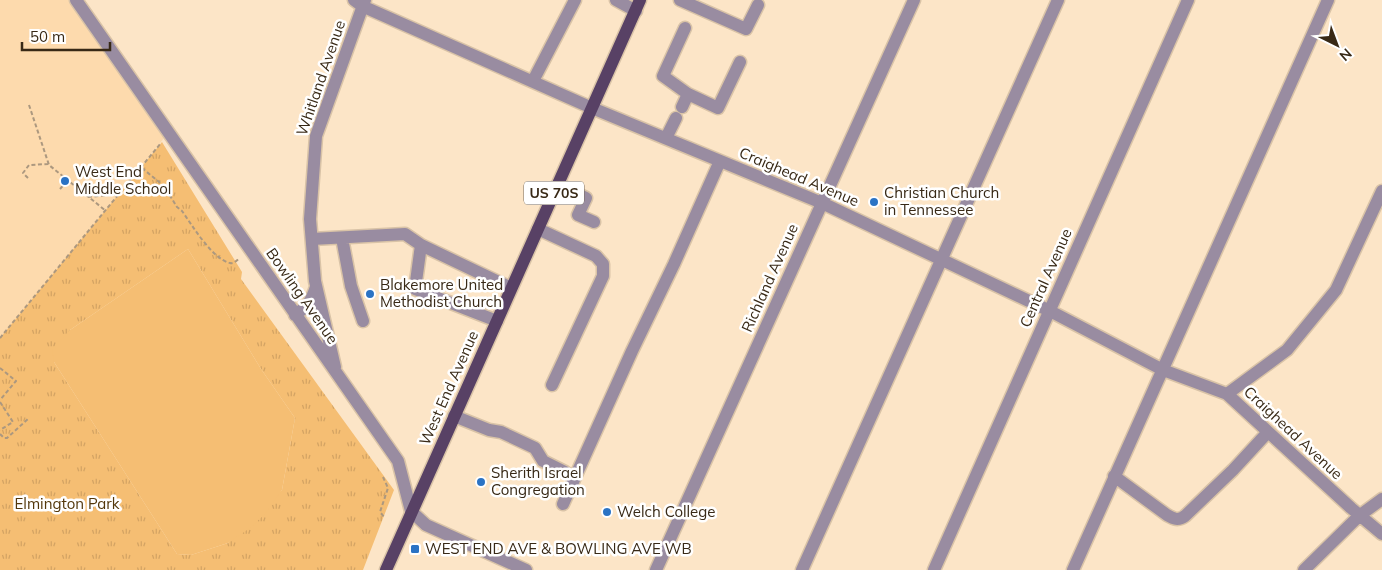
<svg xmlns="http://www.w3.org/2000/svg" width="1382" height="570" font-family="Mulish,sans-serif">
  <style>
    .built { fill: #fddaad }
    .grass { fill: url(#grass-tufts); fill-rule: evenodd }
    .garden { fill: #f5be73 }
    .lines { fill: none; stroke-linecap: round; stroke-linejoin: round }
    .minor-casing { stroke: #d9c3a7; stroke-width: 15 }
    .major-casing { stroke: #d9c3a7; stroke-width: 15 }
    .path { stroke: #ac987f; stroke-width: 2; stroke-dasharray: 4 2.5; stroke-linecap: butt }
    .minor { stroke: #998ca1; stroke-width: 12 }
    .major { stroke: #584165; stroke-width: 12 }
    .poi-dot { fill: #2b73c4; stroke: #fff; stroke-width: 2 }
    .labels { text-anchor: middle; stroke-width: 5; stroke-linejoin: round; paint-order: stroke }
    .shield { fill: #fff; stroke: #74695c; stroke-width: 1 }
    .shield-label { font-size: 14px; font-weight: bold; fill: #382916 }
    .street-label { font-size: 15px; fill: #382916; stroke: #fff }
    .poi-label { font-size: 15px; fill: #382916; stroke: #fff; text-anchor: start }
    .park-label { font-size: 15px; fill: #53370a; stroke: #fff }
  </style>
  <defs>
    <pattern id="grass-tufts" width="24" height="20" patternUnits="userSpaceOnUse" patternTransform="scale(1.25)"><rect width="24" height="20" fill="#f5be73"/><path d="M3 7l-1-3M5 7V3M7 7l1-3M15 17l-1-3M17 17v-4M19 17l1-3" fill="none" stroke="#d3a363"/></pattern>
  </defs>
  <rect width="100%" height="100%" fill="#fce5c7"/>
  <path class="built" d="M 0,0 L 76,0 L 168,133 L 106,211 L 0,338 Z"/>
  <path class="grass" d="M 162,142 L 242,272 L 241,279 L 394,490 L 363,570 L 0,570 L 0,338 ZM 188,249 L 261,369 L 295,418 L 282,490 L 228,543 L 191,555 L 177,554 L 54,362 L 70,330 Z"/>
  <path class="garden" d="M 188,249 L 261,369 L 295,418 L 282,490 L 265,514 L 250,528 L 228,543 L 191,555 L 177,554 L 54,362 L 52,349 L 70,330 Z"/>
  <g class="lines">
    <g class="minor-casing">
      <path id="minor" d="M 76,0 L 398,461 L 411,511 L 426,525 L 526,570
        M 354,0 L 362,6 L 592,108 L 822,203 L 1050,311 L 1163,370 L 1227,394 L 1351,508 L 1382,534
        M 616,0 L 636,11
        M 680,0 L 746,29 L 758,5
        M 685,28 L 663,76 L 688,94 L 718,108 L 740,62
        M 533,81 L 575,0
        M 682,107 L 688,94
        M 666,138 L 676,118
        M 558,184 L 586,198 L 578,215 L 594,222
        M 538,229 L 596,256 L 603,264 L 603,276 L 552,385
        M 342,238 L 351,286 L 363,321
        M 312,239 L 405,234 L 421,245 L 511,288
        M 421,245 L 415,289 L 497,321
        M 295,315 C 308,306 311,302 316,287
        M 335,367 L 315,281 L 310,219 L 316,136 L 365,0
        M 1227,394 L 1287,350 L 1336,290 L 1382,191
        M 454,416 L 489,430 L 501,432 L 535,448 L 543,461 L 565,472
        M 1114,476 L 1167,515 C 1174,519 1178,521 1185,516 L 1233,470 L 1268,432
        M 563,504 L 632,351 L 674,264 L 720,161
        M 656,570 L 914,0
        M 802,570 L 1058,0
        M 934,570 L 1188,0
        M 1073,570 L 1328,0
        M 1304,570 L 1359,516 L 1382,499"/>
    </g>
    <g class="major-casing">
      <path id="major" d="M 386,570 L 640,0"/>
    </g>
    <path class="path" d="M 29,105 L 49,165 L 106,211
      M 142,168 L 164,186 L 177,207 L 182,211 C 192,225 212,259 230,263 C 234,264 237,260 240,258
      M 28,178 L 23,173 L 29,165 L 49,164
      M 60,189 L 68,180
      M 88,197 L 120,194
      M 0,338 L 161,143
      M 0,368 L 16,381 L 0,400
      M 0,402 L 13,422 L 0,430
      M 0,434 L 4,438 L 7,438 L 29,418
      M 383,477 L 388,488 L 380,512 L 385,518"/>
    <use href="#minor" class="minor"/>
    <use href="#major" class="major"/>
  </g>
  <g class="poi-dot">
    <circle cx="65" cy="181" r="5"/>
    <circle cx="874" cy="202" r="5"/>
    <circle cx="370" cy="294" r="5"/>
    <circle cx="481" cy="482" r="5"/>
    <circle cx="607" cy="512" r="5"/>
    <rect x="410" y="544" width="10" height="10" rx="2.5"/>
  </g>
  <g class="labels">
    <rect class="shield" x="524" y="181.5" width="60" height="23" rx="4"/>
    <g class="shield-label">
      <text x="554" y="198">US 70S</text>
    </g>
    <g class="street-label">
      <text transform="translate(321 78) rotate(-71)" y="5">Whitland Avenue</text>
      <text transform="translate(799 177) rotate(23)" y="5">Craighead Avenue</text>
      <text transform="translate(770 278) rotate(-66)" y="5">Richland Avenue</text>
      <text transform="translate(1046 278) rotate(-66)" y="5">Central Avenue</text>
      <text transform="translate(302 296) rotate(55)" y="5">Bowling Avenue</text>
      <text transform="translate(449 388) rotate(-66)" y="5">West End Avenue</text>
      <text transform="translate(1293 433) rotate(43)" y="5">Craighead Avenue</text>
    </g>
    <g class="poi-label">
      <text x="75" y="177">West End<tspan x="75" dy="17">Middle School</tspan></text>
      <text x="884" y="198">Christian Church<tspan x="884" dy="17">in Tennessee</tspan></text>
      <text x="380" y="290">Blakemore United<tspan x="380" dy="17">Methodist Church</tspan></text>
      <text x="491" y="478">Sherith Israel<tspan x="491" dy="17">Congregation</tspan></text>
      <text x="617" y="517">Welch College</text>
      <text x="425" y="554">WEST END AVE &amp; BOWLING AVE WB</text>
    </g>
    <g class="park-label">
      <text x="67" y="509">Elmington Park</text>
    </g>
  </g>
  <g transform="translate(1337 45) rotate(138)" stroke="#ffffff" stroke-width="4" paint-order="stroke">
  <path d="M0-4L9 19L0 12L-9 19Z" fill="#382916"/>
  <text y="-8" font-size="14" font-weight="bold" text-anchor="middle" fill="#382916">N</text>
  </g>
  <path d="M22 42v8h88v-8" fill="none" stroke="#382916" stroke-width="2.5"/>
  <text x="30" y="42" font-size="15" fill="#382916" stroke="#ffffff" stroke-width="4" paint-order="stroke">50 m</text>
</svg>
